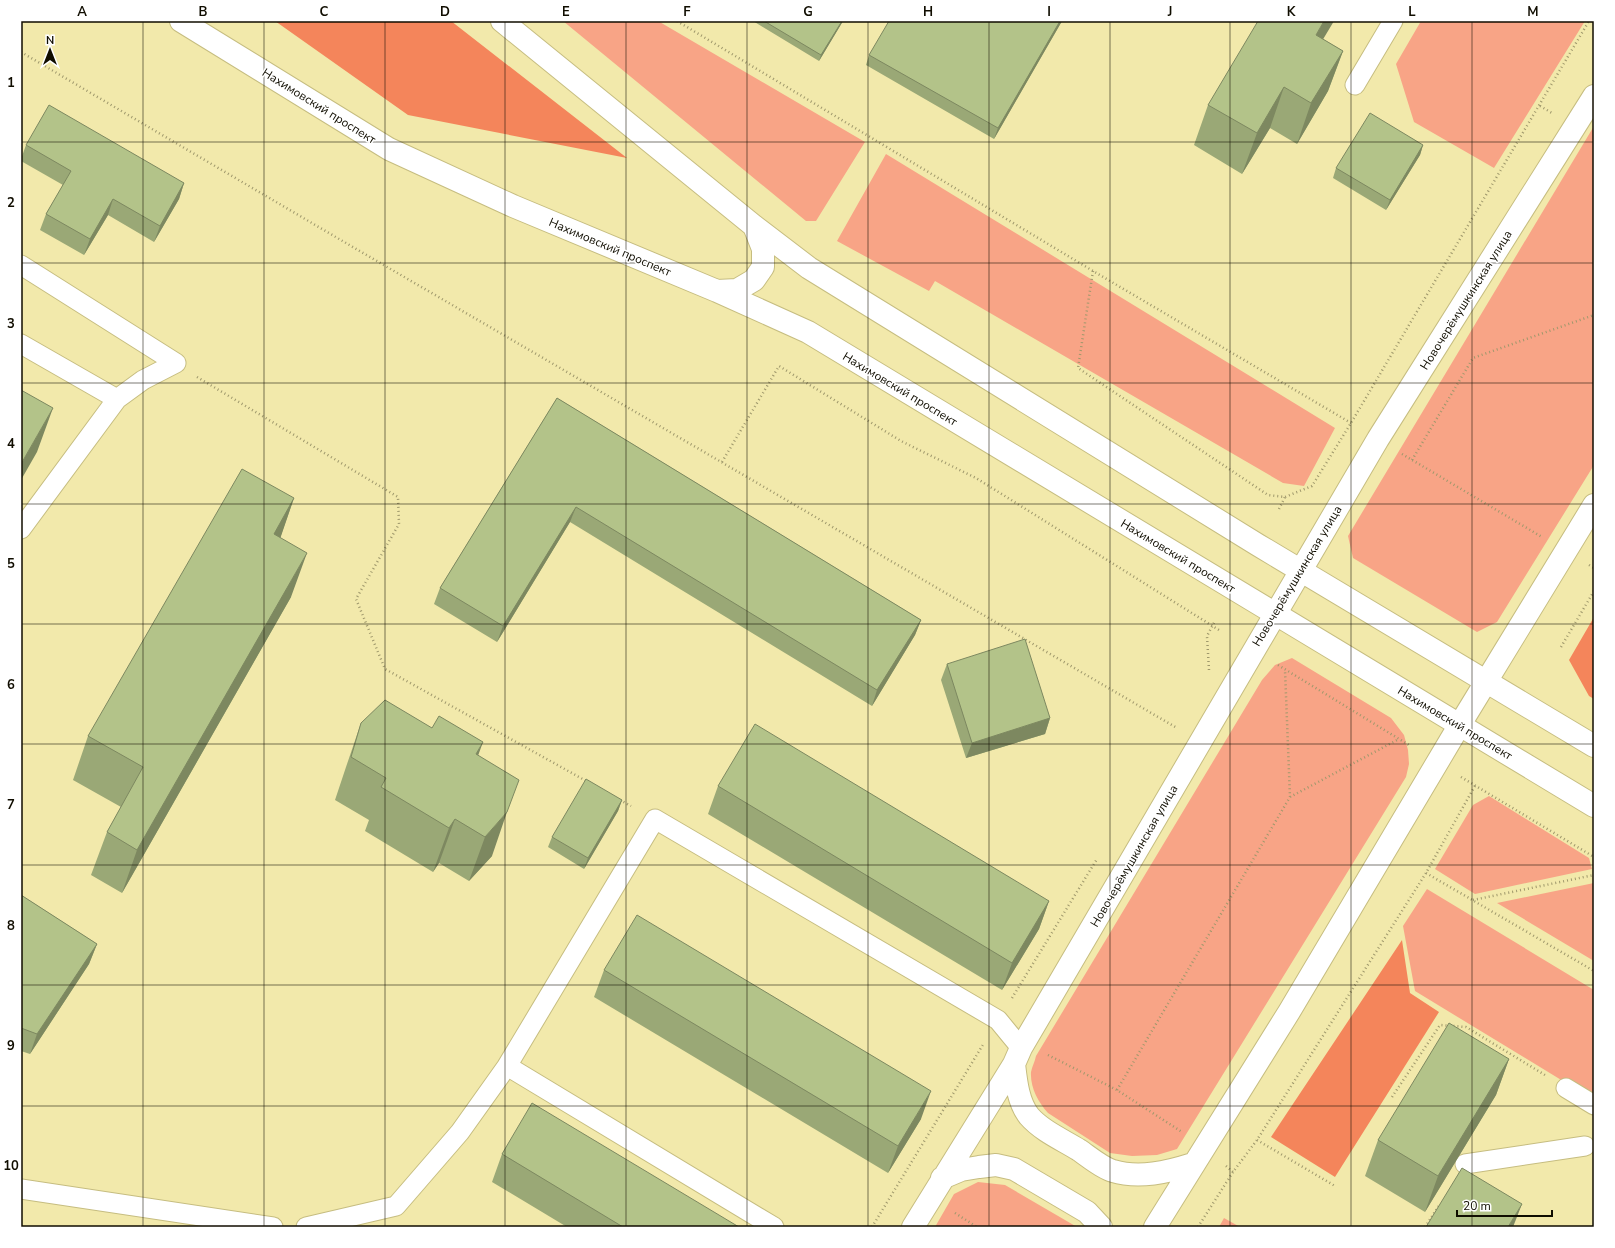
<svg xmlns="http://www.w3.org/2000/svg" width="1615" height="1248" font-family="'Nunito Sans',sans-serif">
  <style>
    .green { fill: #f8a486 }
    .forest { fill: #f4855b }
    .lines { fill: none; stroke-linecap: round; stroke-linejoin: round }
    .service-casing { stroke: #c6bd80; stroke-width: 21 }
    .tertiary-casing { stroke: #c6bd80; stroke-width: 24 }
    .secondary-casing { stroke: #c6bd80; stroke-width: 24 }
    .path { stroke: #9f986c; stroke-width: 2.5; stroke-dasharray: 1 3; stroke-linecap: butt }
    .service { stroke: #fff; stroke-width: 19 }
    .tertiary { stroke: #fff; stroke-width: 22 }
    .secondary { stroke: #fff; stroke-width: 22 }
    .wall { fill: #9aa876 }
    .shaded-wall { fill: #7d8860 }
    .building { fill: #b3c389; stroke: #7d8860 }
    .grid { fill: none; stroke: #100d00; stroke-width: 1; stroke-opacity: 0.55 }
    .labels { text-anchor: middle; stroke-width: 3; stroke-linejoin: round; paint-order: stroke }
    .street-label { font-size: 12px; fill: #100d00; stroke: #fff }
    .neatline { fill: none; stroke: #100d00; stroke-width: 1.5 }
    .grid-label { font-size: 13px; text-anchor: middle; font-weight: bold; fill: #100d00 }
  </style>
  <rect width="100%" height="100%" fill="#f2e9ab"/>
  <path class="green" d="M 563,21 L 658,21 L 865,142 L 816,221 L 806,221 Z
    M 1421,21 L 1585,21 L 1494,168 L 1414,122 L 1396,64 Z
    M 1594,126 L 1594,465 L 1497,622 L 1477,632 L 1353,558 L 1348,536 Z
    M 886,154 L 1335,428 L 1304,486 L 1283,483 L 935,281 L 929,291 L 837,241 Z
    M 1292,658 L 1391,718 L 1404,735 L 1408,750 L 1409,764 L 1406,777 L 1177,1149 L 1157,1155 L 1132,1156 L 1110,1153 L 1048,1113 C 1038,1102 1030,1087 1031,1072 C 1032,1067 1035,1061 1036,1056 L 1262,680 L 1275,665 Z
    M 1489,796 L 1589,858 L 1592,869 L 1475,894 L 1435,869 L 1473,805 Z
    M 1594,883 L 1594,961 L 1497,903 Z
    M 1427,889 L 1594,990 L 1594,1100 L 1415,991 L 1403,926 Z
    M 978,1182 L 1005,1185 L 1077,1227 L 935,1227 L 954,1194 Z
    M 1224,1218 L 1240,1227 L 1219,1227 Z"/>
  <path class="forest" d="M 275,21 L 451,21 L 627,158 L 408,115 Z
    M 1594,617 L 1594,699 L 1589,696 L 1569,660 Z
    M 1402,940 L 1410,993 L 1439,1012 L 1335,1177 L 1271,1137 Z"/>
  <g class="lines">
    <g class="service-casing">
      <path id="service" d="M 1355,85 L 1393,21
        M 21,265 L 176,363
        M 21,344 L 117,399
        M 21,529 L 117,399 L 143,380 L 176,363
        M 1566,1088 L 1594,1105
        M 1465,1164 L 1585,1146
        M 21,1189 L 273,1227
        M 306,1227 L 396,1206 L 460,1132 L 507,1066
        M 774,1227 L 507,1066 L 655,819 L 998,1020 L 1021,1048"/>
    </g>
    <g class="tertiary-casing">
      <path id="tertiary" d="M 1014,1064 C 1016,1081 1018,1102 1029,1116 C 1042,1131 1063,1140 1079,1150 C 1088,1156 1102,1168 1113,1171 C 1139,1179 1168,1172 1193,1164
        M 942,1178 L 961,1170 L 979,1167 L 996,1165 L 1014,1169 L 1087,1212 L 1101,1227
        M 913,1227 L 1014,1064 L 1021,1048 L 1378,439 L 1594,96
        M 1155,1227 L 1289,1012 L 1459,726 L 1594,505"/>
    </g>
    <g class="secondary-casing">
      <path id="secondary" d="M 181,21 L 389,149 L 513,206 L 717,291 L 808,332 L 1594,806
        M 502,21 L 754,226 L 809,268 L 1258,545 L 1594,746
        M 717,291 L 737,290 L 754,280 L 763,267 L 763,249 L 754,226"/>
    </g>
    <path class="path" d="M 677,21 L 1093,271 L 1351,423
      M 21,52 L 334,236 L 1177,728
      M 1540,106 L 1552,113
      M 1093,271 L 1078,368 L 1268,495 L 1285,497 L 1312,486 L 1351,423 L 1589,21
      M 197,377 L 398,497 L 399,524 L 356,599 L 385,669 L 588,782
      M 1402,454 L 1542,537
      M 1412,460 L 1473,358 L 1594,315
      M 722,462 L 779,366 L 901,441 L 976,478 L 1219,630
      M 1279,509 L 1285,497
      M 1589,565 L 1594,568
      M 1561,647 L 1594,591
      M 1278,665 L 1409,745
      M 1209,670 L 1207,636 L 1215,621
      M 1461,777 L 1594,857
      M 1290,797 L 1399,739
      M 620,800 L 631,806
      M 1426,873 L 1594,971
      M 1473,900 L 1594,875
      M 1012,998 L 1097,859
      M 1048,1055 L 1117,1090 L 1182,1132
      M 1117,1090 L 1290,797 L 1285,670
      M 1392,1097 L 1440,1025 L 1466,1027 L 1545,1075
      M 1257,1140 L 1335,1186
      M 1226,1166 L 1233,1172
      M 955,1213 L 977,1227
      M 872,1227 L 984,1043
      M 1198,1227 L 1233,1172 L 1257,1140 L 1426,873 L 1476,784
      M 1425,1227 L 1440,1204"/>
    <use href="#service" class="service"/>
    <use href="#tertiary" class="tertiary"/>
    <use href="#secondary" class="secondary"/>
  </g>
  <path class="wall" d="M 753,21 L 843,21 L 819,61 Z
    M 1062,21 L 994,139 L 866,65 L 869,55 Z
    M 1323,39 L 1343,51 L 1328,91 L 1297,144 L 1270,128 L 1242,174 L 1194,145 L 1208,105 Z
    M 26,145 L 184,183 L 179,199 L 154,242 L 108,215 L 84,255 L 40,230 L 46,214 L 63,185 L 21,161 L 21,159 Z
    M 1423,145 L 1420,155 L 1386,210 L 1333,178 L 1336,168 Z
    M 557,398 L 921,620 L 915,635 L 872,706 L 570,522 L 497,642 L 434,604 L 440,588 Z
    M 294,498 L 280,538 L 291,597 L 122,893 L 91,875 L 107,832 L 121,807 L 73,780 L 88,736 Z
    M 947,664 L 1050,718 L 1045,734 L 966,758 L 941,680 Z
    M 361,723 L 432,728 L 478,755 L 492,856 L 469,881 L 439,863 L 433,872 L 365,831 L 369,820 L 335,800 L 346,767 Z
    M 718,786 L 1049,901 L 1039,929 L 1002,990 L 708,814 Z
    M 622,800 L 618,811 L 584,869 L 548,847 L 552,837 Z
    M 21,895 L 97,944 L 89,964 L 30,1054 L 21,1051 Z
    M 604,970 L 921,1119 L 888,1173 L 594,997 Z
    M 1509,1059 L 1496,1095 L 1425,1212 L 1365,1176 L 1378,1140 Z
    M 502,1154 L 739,1227 L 567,1227 L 492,1182 Z"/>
  <path class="shaded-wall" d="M 842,21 L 843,21 L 819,61 L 821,55 Z
    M 1060,21 L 1062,21 L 994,139 L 998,128 Z
    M 1324,21 L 1334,21 L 1301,76 L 1316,35 Z
    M 1343,51 L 1328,91 L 1297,144 L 1311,103 Z
    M 1284,87 L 1270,128 L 1242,174 L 1257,133 Z
    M 1423,145 L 1420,155 L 1386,210 L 1390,200 Z
    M 184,183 L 179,199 L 154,242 L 160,226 Z
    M 113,199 L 108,215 L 84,255 L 90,239 Z
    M 53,408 L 37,452 L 21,480 L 21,464 Z
    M 294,498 L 279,542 L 274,534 Z
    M 576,507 L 570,522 L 497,642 L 503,626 Z
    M 307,553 L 291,597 L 122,893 L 137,850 Z
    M 921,620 L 915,635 L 872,706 L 877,690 Z
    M 1050,718 L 1045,734 L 966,758 L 972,743 Z
    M 483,742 L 467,786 L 476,754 Z
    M 622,800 L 618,811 L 584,869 L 588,858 Z
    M 507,812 L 492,856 L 469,881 L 485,837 Z
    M 455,819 L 439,863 L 433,872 L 449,828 Z
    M 1049,901 L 1039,929 L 1002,990 L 1012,963 Z
    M 97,944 L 89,964 L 30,1054 L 37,1034 Z
    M 1509,1059 L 1496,1095 L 1425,1212 L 1438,1176 Z
    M 931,1091 L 921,1119 L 888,1173 L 898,1146 Z
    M 1522,1204 L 1513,1227 L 1508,1227 Z"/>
  <path class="building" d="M 764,21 L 842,21 L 821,55 Z
    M 889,21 L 1060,21 L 998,128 L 869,55 Z
    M 1258,21 L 1324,21 L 1316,35 L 1343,51 L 1311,103 L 1284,87 L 1257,133 L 1208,105 Z
    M 49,105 L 184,183 L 160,226 L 113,199 L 90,239 L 46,214 L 71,171 L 26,145 Z
    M 1370,113 L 1423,145 L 1390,200 L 1336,168 Z
    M 21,390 L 53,408 L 21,464 Z
    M 557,398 L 921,620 L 877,690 L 576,507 L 503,626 L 440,588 Z
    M 242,469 L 294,498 L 274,534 L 307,553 L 137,850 L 107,832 L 143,767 L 88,736 Z
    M 1025,639 L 1050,718 L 972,743 L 947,664 Z
    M 385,700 L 432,728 L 439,716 L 483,742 L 476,754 L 519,780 L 507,812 L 485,837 L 455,819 L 449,828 L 381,787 L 386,778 L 351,757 L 361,723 Z
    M 755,724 L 1049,901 L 1012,963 L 718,786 Z
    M 586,779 L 622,800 L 588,858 L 552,837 Z
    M 21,895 L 97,944 L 37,1034 L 21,1028 Z
    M 637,915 L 931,1091 L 898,1146 L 604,970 Z
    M 1449,1023 L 1509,1059 L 1438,1176 L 1378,1140 Z
    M 532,1103 L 739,1227 L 623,1227 L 502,1154 Z
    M 1462,1168 L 1522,1204 L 1508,1227 L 1426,1227 Z"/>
  <path class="grid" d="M 143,21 L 143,1227M 264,21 L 264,1227M 385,21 L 385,1227M 505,21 L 505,1227M 626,21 L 626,1227M 747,21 L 747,1227M 868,21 L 868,1227M 989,21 L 989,1227M 1110,21 L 1110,1227M 1230,21 L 1230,1227M 1351,21 L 1351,1227M 1472,21 L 1472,1227M 21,142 L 1594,142M 21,263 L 1594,263M 21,383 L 1594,383M 21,504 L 1594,504M 21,624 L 1594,624M 21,744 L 1594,744M 21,865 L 1594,865M 21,985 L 1594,985M 21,1106 L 1594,1106"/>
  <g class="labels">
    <g class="street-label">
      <text transform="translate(319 106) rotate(32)" y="4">Нахимовский проспект</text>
      <text transform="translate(610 247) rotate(23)" y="4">Нахимовский проспект</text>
      <text transform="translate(1466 300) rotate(-58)" y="4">Новочерёмушкинская улица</text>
      <text transform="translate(900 389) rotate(31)" y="4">Нахимовский проспект</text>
      <text transform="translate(1178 556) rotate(31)" y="4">Нахимовский проспект</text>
      <text transform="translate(1297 576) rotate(-59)" y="4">Новочерёмушкинская улица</text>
      <text transform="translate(1455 723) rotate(31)" y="4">Нахимовский проспект</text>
      <text transform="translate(1134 856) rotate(-60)" y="4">Новочерёмушкинская улица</text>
    </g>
  </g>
  <rect width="1615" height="1248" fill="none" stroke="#ffffff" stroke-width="44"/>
  <g transform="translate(50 50)" stroke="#ffffff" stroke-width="3" paint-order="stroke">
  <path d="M0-3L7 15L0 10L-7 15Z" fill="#100d00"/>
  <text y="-6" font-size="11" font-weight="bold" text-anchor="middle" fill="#100d00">N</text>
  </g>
  <path d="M1457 1210v6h95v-6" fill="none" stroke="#100d00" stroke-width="2"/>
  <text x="1463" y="1210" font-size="12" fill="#100d00" stroke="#ffffff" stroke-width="3" paint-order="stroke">20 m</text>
  <rect x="22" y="22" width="1571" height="1204" class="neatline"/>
  <g class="grid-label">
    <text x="82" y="16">A</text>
    <text x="203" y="16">B</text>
    <text x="324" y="16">C</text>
    <text x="445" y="16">D</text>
    <text x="566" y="16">E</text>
    <text x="687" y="16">F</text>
    <text x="808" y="16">G</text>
    <text x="928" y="16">H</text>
    <text x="1049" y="16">I</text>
    <text x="1170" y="16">J</text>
    <text x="1291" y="16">K</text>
    <text x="1412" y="16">L</text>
    <text x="1533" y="16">M</text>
    <text x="11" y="87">1</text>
    <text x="11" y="207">2</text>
    <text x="11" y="328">3</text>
    <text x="11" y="448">4</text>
    <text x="11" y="568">5</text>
    <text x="11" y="689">6</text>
    <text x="11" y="809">7</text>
    <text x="11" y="930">8</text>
    <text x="11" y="1050">9</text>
    <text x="11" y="1170">10</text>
  </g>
</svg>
